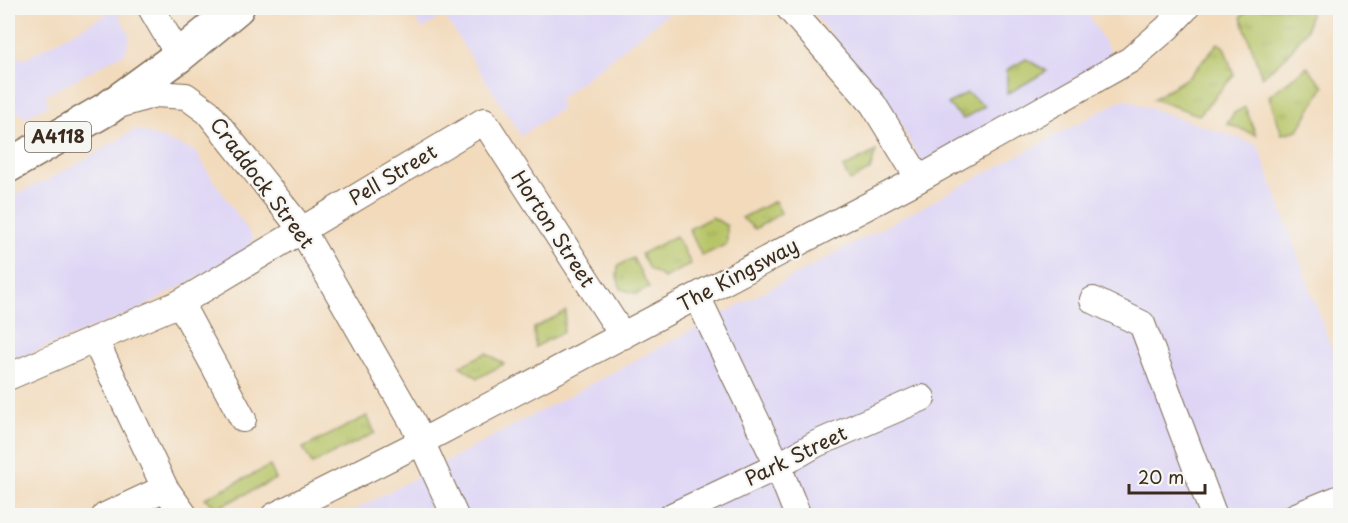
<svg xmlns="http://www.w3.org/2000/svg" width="1348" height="523" font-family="'Playpen Sans',sans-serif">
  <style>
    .built { fill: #ded5f5 }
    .grass { fill: url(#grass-tufts); stroke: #797843; stroke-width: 1.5 }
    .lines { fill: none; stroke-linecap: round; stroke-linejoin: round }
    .minor-casing { stroke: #7b6855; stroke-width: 28 }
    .major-casing { stroke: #7b6855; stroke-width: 36 }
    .minor { stroke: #fff; stroke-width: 26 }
    .major { stroke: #fff; stroke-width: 33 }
    .labels { text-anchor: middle; stroke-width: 4.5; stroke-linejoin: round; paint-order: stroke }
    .shield { fill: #f6f6f2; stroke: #73675e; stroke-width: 1.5 }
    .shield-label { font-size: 18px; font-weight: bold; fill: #3b2a1e }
    .street-label { font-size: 20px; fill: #3b2a1e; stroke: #f6f6f2 }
  </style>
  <defs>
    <pattern id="grass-tufts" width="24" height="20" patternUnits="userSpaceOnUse" patternTransform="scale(1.5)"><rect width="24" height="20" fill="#b7c568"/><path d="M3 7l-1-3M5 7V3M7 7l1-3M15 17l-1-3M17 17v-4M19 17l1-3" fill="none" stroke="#9ea95a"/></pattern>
  </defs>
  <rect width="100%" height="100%" fill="#f6f6f2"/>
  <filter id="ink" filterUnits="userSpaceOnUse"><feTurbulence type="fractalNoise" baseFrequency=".0167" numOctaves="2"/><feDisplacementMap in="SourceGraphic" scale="12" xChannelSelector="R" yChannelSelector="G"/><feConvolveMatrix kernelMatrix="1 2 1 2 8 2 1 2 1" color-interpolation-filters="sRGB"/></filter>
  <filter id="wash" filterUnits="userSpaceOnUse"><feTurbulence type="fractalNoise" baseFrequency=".008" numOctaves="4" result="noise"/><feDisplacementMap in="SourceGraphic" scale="24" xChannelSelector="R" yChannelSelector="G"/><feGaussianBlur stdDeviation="1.35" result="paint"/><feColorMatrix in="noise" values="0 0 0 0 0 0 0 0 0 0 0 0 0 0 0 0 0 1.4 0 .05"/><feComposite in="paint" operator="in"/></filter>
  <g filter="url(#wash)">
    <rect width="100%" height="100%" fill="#f2dabb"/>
    <path class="built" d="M 391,8 L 675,8 L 558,100 L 563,107 L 521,136 L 444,15 L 423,29 L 410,12 L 400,19 Z
      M 809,8 L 1086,8 L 1094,25 L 1111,53 L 1106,63 L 929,161 L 923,161 L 919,159 L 895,113 Z
      M 116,9 L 130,36 L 126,52 L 45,96 L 49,104 L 25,118 L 21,112 L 8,119 L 8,64 L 22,56 L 24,59 Z
      M 1124,99 L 1258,145 L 1340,372 L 1340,515 L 343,516 L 434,468 Z
      M 136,129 L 195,151 L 210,175 L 253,238 L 250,250 L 196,278 L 138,310 L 8,362 L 8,198 L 53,177 L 88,158 Z"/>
    <path class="grass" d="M 1249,8 L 1311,8 L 1307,29 L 1286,57 L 1262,77 L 1241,17 Z
      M 1334,8 L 1340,8 L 1340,25 L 1330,22 Z
      M 1218,43 L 1224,47 L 1234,75 L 1199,115 L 1153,99 L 1190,76 Z
      M 1026,59 L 1047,71 L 1007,94 L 1007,70 Z
      M 1307,67 L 1324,86 L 1298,130 L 1282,134 L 1269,96 Z
      M 967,93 L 985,106 L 963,119 L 948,104 Z
      M 1245,107 L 1256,135 L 1227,124 L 1234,113 Z
      M 876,151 L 870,170 L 850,181 L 843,168 Z
      M 775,201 L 781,213 L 755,229 L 742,218 Z
      M 712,217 L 727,226 L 727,244 L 702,256 L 689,229 Z
      M 676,236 L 691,264 L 664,278 L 649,269 L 641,254 Z
      M 633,258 L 649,288 L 637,294 L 621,289 L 617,277 L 618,266 Z
      M 566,311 L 563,332 L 535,347 L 534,328 Z
      M 486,353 L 504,364 L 478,378 L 460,366 Z
      M 367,416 L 375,433 L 312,464 L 303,448 Z
      M 270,466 L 276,479 L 217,508 L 205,498 Z"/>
  </g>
  <g filter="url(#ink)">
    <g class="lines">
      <g class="minor-casing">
        <path id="minor" d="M 151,8 L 179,56
          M 789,8 L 873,104 L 919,179
          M 122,104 L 155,94 L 186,96 L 208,112 L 302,230 L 412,421 L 455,516
          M 697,296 L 778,466 L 798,516
          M 1093,300 L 1142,324 L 1214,516
          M 180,303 L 243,419
          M 95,340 L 165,488 L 185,516
          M 8,377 L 180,303 L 484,121 L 623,336
          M 105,516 L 165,488
          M 274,516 L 421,442 L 697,296 L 919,179 L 1130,60 L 1167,28 L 1186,8
          M 672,516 L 778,466 L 816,444 L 922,398
          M 1296,516 L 1340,498"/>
      </g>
      <g class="major-casing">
        <path id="major" d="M 8,166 L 108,108 L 179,56 L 237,8"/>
      </g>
      <use href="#minor" class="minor"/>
      <use href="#major" class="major"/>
    </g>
  </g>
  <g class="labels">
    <rect class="shield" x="25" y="122" width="66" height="30" rx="4.5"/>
    <g class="shield-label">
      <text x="58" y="143">A4118</text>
    </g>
    <g class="street-label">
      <text transform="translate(393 175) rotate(-31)" y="7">Pell Street</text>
      <text transform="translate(262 183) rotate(53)" y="7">Craddock Street</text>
      <text transform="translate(553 229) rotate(57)" y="7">Horton Street</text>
      <text transform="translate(738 275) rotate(-28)" y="7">The Kingsway</text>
      <text transform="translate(796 456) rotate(-26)" y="7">Park Street</text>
    </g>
  </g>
  <rect width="1348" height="523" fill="none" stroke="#f6f6f2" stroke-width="30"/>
  <path d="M1129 484v9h76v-9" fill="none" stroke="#3b2a1e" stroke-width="3"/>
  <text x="1138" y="484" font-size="18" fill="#3b2a1e" stroke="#f6f6f2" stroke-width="4.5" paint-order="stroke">20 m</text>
</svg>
